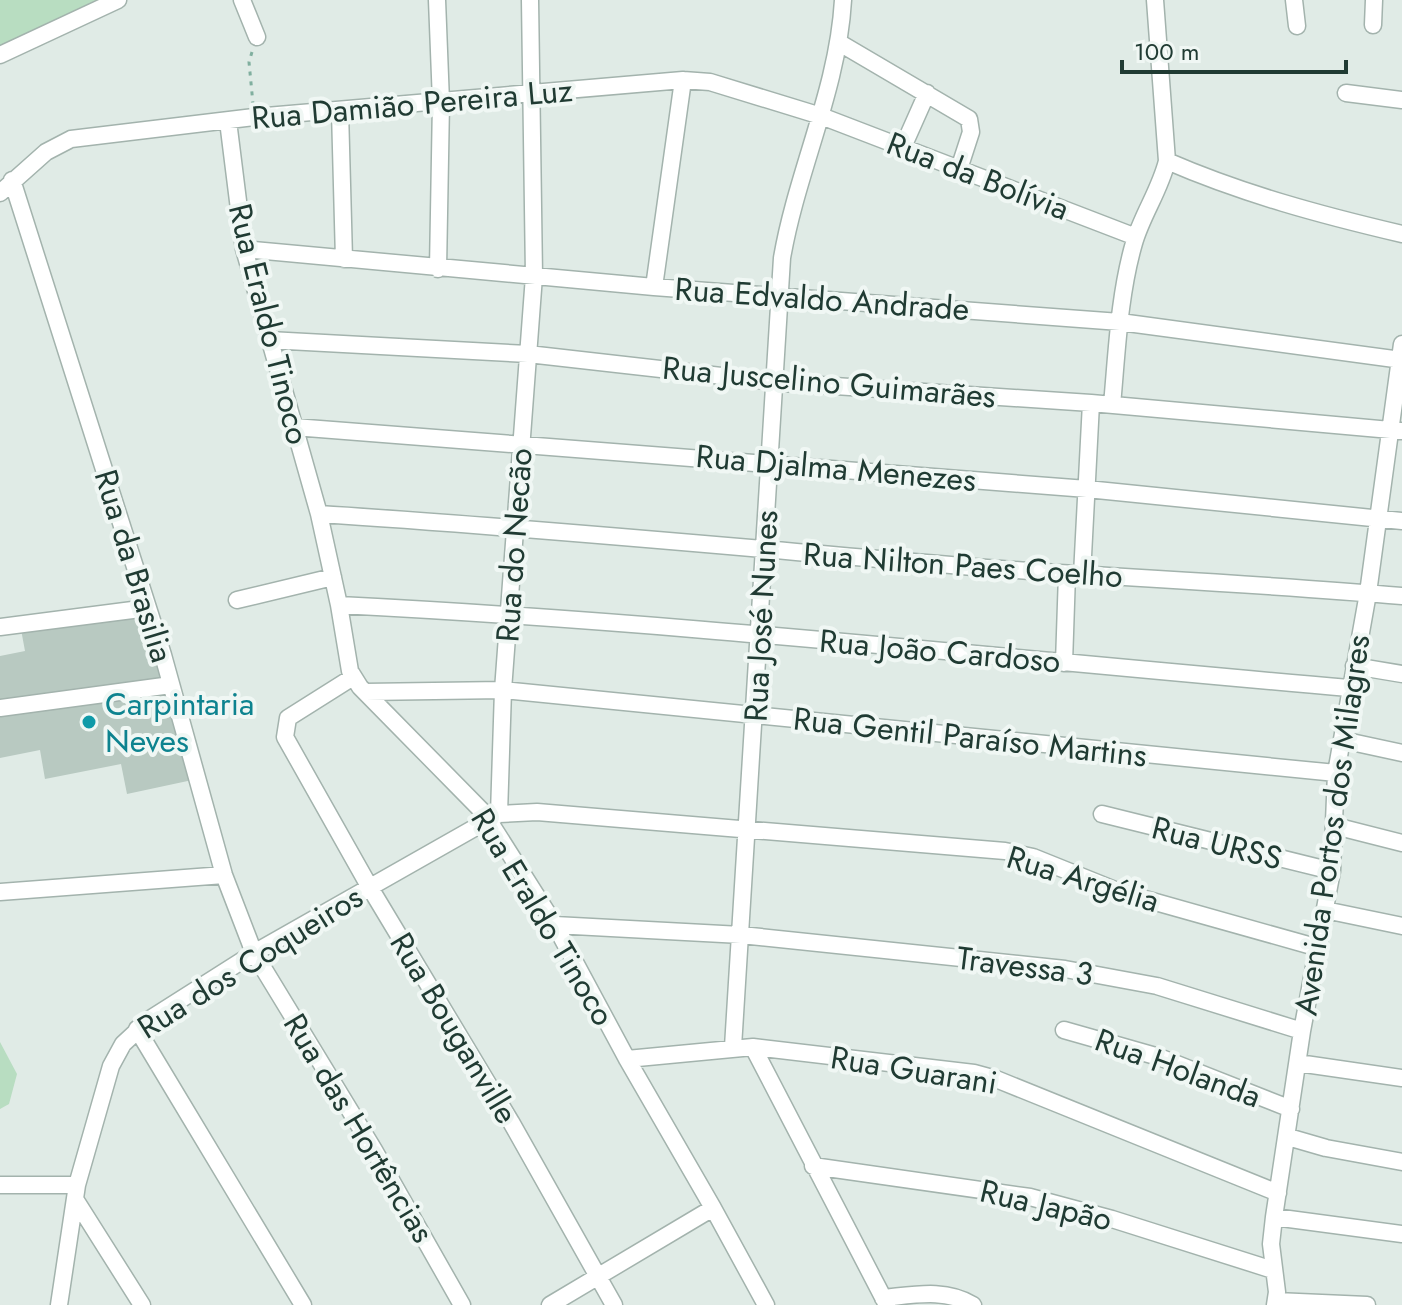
<svg xmlns="http://www.w3.org/2000/svg" width="1402" height="1305" font-family="Jost,sans-serif">
  <style>
    .green { fill: #b8ddc1 }
    .building { fill: #b8c9c1 }
    .lines { fill: none; stroke-linecap: round; stroke-linejoin: round }
    .minor-casing { stroke: #a3b3ad; stroke-width: 19 }
    .path { stroke: #80af9f; stroke-width: 3; stroke-dasharray: 4 6; stroke-linecap: butt }
    .minor { stroke: #fff; stroke-width: 16 }
    .culture-dot { fill: #0f9aa8; stroke: #f0f7f4; stroke-width: 3 }
    .labels { text-anchor: middle; stroke-width: 8; stroke-linejoin: round; paint-order: stroke }
    .street-label { font-size: 32px; fill: #203b33; stroke: #f0f7f4 }
    .culture-label { font-size: 32px; fill: #0d838f; stroke: #f0f7f4; text-anchor: start }
  </style>
  <rect width="100%" height="100%" fill="#e0ebe6"/>
  <path class="green" d="M 0,0 L 99,0 L 0,46 Z
    M 0,1042 L 17,1074 L 9,1104 L 0,1109 Z"/>
  <path class="building" d="M 148,608 L 197,779 L 127,794 L 121,764 L 45,779 L 40,750 L 0,758 L 0,656 L 25,651 L 20,624 Z"/>
  <g class="lines">
    <g class="minor-casing">
      <path id="minor" d="M 242,0 L 257,37
        M 437,0 L 441,102 L 438,269
        M 1294,0 L 1297,26
        M 1373,25 L 1374,0
        M 838,42 L 969,119 L 971,132 L 959,169
        M 0,55 L 118,0
        M 1346,93 L 1402,100
        M 340,111 L 344,259
        M 228,121 L 244,249 L 319,514 L 339,605 L 350,671 L 360,687 L 484,813 L 555,925 L 627,1059 L 713,1208 L 766,1305
        M 903,147 L 927,93
        M 1167,161 C 1243,194 1321,215 1402,234
        M 12,180 L 163,655 L 224,875 L 254,953 L 374,1150 L 462,1305
        M 0,193 L 46,152 L 71,139 L 254,117 L 683,80 L 710,82 L 821,116 L 1136,237
        M 244,249 L 654,287 L 1120,322 L 1402,360
        M 654,287 L 683,80
        M 269,340 L 528,354 L 775,382 L 1091,403 L 1402,431
        M 1112,405 C 1117,351 1119,295 1134,243 C 1142,215 1160,190 1167,161 L 1155,0
        M 294,427 L 1087,489 L 1402,521
        M 319,514 C 542,528 764,550 987,568 C 1125,578 1264,584 1402,596
        M 1082,575 L 1091,403
        M 237,600 L 333,577
        M 339,605 C 677,622 1013,659 1349,688
        M 0,627 L 148,608
        M 1064,663 L 1067,574
        M 1354,666 L 1402,674
        M 353,677 L 288,718 L 285,737 L 369,886 L 511,1122 L 614,1305
        M 365,692 L 503,690 L 1336,773
        M 0,708 L 171,685
        M 1342,740 L 1402,753
        M 499,814 L 503,690 L 534,276 L 530,0
        M 1102,814 L 1332,871
        M 1335,826 L 1402,843
        M 0,892 L 224,875
        M 1325,910 L 1402,926
        M 555,925 L 741,935 L 1065,969 L 1157,986 L 1302,1031
        M 137,1029 L 303,1305
        M 1064,1030 L 1159,1057 L 1291,1109
        M 733,1047 L 782,258 C 797,171 838,89 843,0
        M 753,1047 L 887,1305
        M 627,1059 L 753,1047 L 974,1073 L 996,1079 L 1278,1193
        M 1298,1063 L 1402,1078
        M 1288,1137 L 1326,1148 L 1402,1162
        M 813,1166 L 1030,1197 L 1112,1219 L 1273,1270
        M 0,1185 L 77,1185
        M 75,1199 L 142,1305
        M 1274,1217 L 1402,1234
        M 883,1298 C 914,1295 945,1288 973,1305
        M 1276,1301 L 1367,1305
        M 59,1305 L 77,1185 L 111,1066 L 123,1044 L 150,1019 L 254,953 L 499,814 L 537,812 L 1005,851 L 1033,857 L 1120,892 L 1319,948
        M 550,1305 L 713,1208
        M 1275,1305 L 1277,1292 L 1271,1244 L 1274,1217 L 1302,1031 L 1332,871 L 1336,773 L 1368,593 L 1402,344"/>
    </g>
    <path class="path" d="M 252,52 L 249,62 L 253,104"/>
    <use href="#minor" class="minor"/>
  </g>
  <circle class="culture-dot" cx="89" cy="722" r="8"/>
  <g class="labels">
    <g class="street-label">
      <text transform="translate(412 104) rotate(-5)" y="11">Rua Damião Pereira Luz</text>
      <text transform="translate(978 176) rotate(21)" y="11">Rua da Bolívia</text>
      <text transform="translate(822 299) rotate(4)" y="11">Rua Edvaldo Andrade</text>
      <text transform="translate(269 324) rotate(76)" y="11">Rua Eraldo Tinoco</text>
      <text transform="translate(829 382) rotate(5)" y="11">Rua Juscelino Guimarães</text>
      <text transform="translate(836 468) rotate(5)" y="11">Rua Djalma Menezes</text>
      <text transform="translate(514 545) rotate(-86)" y="11">Rua do Necão</text>
      <text transform="translate(963 565) rotate(4)" y="11">Rua Nilton Paes Coelho</text>
      <text transform="translate(134 566) rotate(73)" y="11">Rua da Brasilia</text>
      <text transform="translate(761 616) rotate(-87)" y="11">Rua José Nunes</text>
      <text transform="translate(940 651) rotate(5)" y="11">Rua João Cardoso</text>
      <text transform="translate(970 737) rotate(6)" y="11">Rua Gentil Paraíso Martins</text>
      <text transform="translate(1332 825) rotate(-82)" y="11">Avenida Portos dos Milagres</text>
      <text transform="translate(1217 843) rotate(14)" y="11">Rua URSS</text>
      <text transform="translate(1083 879) rotate(17)" y="11">Rua Argélia</text>
      <text transform="translate(543 917) rotate(59)" y="11">Rua Eraldo Tinoco</text>
      <text transform="translate(250 962) rotate(-32)" y="11">Rua dos Coqueiros</text>
      <text transform="translate(1025 966) rotate(7)" y="11">Travessa 3</text>
      <text transform="translate(454 1028) rotate(59)" y="11">Rua Bouganville</text>
      <text transform="translate(1178 1068) rotate(20)" y="11">Rua Holanda</text>
      <text transform="translate(914 1070) rotate(9)" y="11">Rua Guarani</text>
      <text transform="translate(359 1128) rotate(59)" y="11">Rua das Hortências</text>
      <text transform="translate(1046 1205) rotate(13)" y="11">Rua Japão</text>
    </g>
    <g class="culture-label">
      <text x="105" y="715">Carpintaria<tspan x="105" dy="37">Neves</tspan></text>
    </g>
  </g>
  <path d="M1122 60v12h224v-12" fill="none" stroke="#203b33" stroke-width="4"/>
  <text x="1134" y="60" font-size="24" fill="#203b33" stroke="#f0f7f4" stroke-width="6" paint-order="stroke">100 m</text>
</svg>
